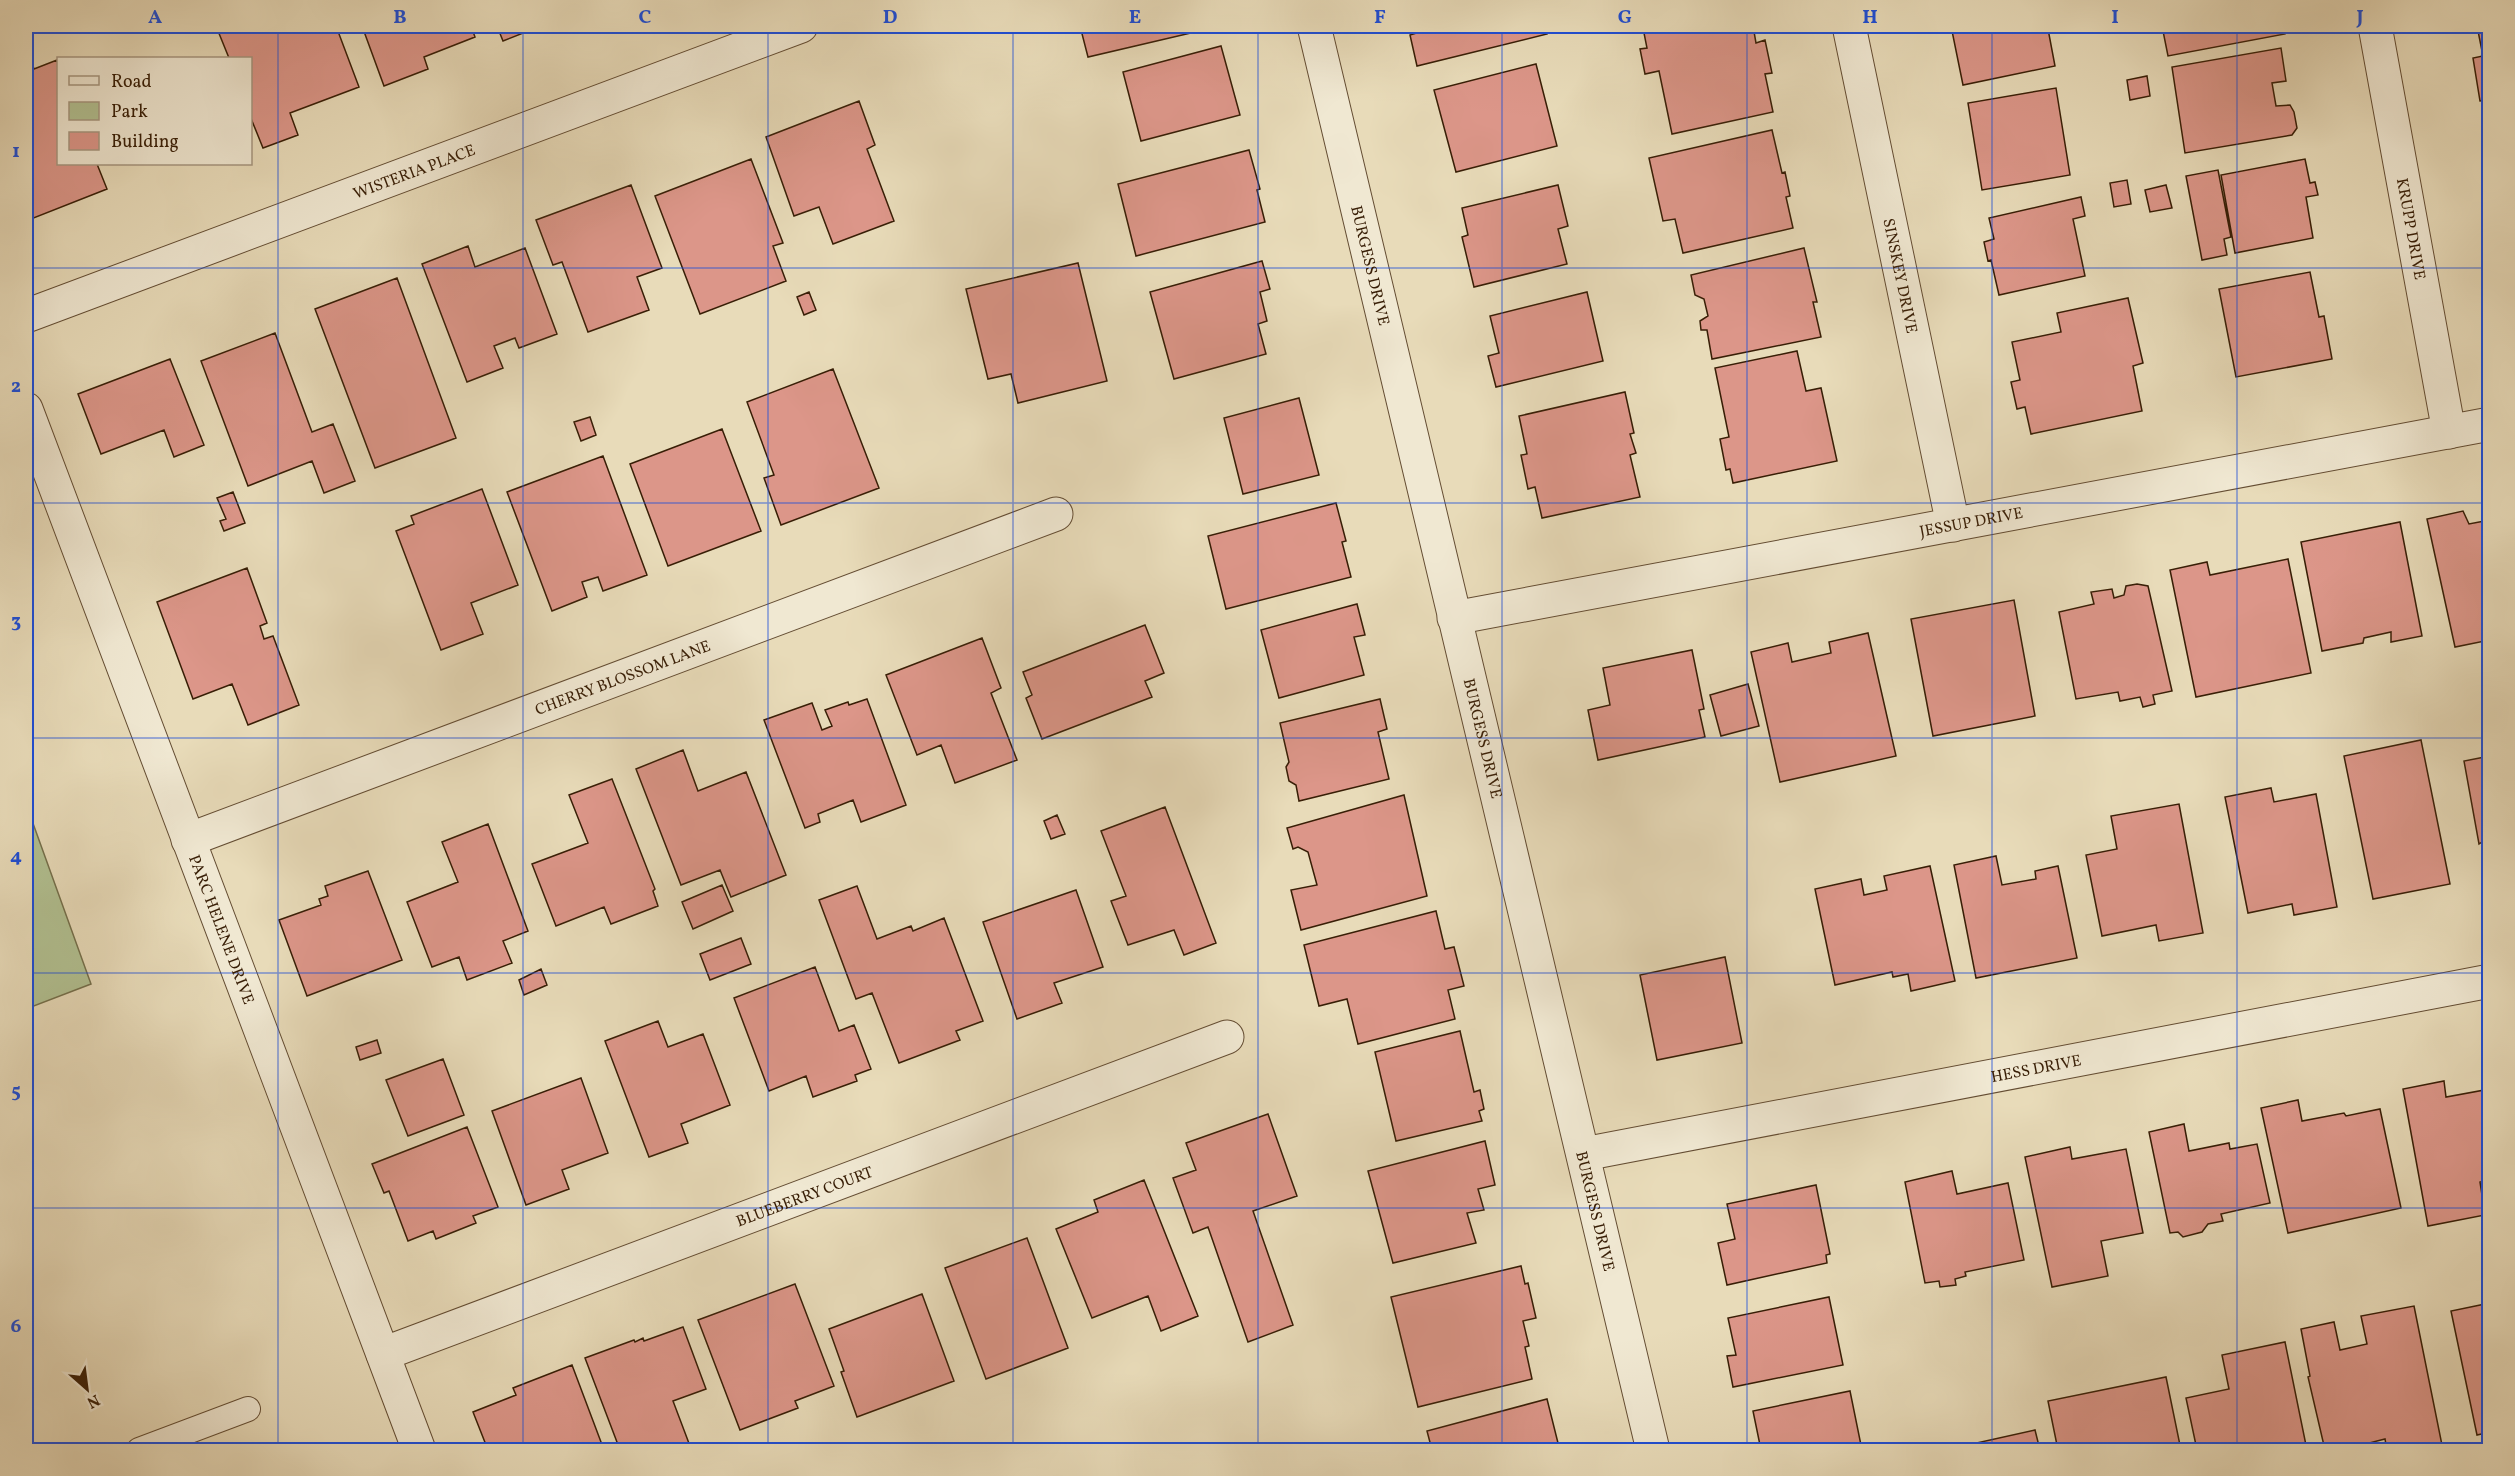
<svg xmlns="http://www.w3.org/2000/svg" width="2515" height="1476" font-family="Vollkorn,serif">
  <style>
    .green { fill: #b2c192; stroke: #75704c; stroke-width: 1.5 }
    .building { fill: #dc9689; stroke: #381e06; stroke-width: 1.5 }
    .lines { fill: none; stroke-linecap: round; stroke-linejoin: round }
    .lane-casing { stroke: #644d33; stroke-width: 26 }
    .street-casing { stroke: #644d33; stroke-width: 35 }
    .lane { stroke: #f0e8d2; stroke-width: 24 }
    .street { stroke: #f0e8d2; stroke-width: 33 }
    .grid { fill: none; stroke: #1d4ed8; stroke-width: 1.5; stroke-opacity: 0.55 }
    .labels { text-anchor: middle; stroke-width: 6; stroke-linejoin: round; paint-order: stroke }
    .street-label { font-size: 16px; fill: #381e06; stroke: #f0e8d2 }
    .neatline { fill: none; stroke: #1d4ed8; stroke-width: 2 }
    .grid-label { font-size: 20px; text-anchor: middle; font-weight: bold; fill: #1d4ed8 }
  </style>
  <rect width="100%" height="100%" fill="#e8dbb9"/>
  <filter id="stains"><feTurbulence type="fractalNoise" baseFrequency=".00333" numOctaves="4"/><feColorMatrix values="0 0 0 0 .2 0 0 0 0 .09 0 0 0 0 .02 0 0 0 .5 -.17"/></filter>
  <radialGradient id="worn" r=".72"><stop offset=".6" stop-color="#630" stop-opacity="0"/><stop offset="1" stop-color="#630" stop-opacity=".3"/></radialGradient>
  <path class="green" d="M 26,804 L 91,984 L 26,1009 Z"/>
  <path class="building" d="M 216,26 L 336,26 L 359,87 L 290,113 L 298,135 L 263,148 L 250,116 L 250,58 L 229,58 Z
    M 362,26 L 471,26 L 475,37 L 424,57 L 428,69 L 384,86 Z
    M 497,26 L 541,26 L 503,41 Z
    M 1080,26 L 1207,26 L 1208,29 L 1088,57 Z
    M 1419,26 L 1545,26 L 1547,34 L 1417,66 L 1410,35 L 1420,32 Z
    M 1653,26 L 1753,26 L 1756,43 L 1765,40 L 1772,73 L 1765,74 L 1773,112 L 1672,134 L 1659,71 L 1645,74 L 1640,49 L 1647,48 L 1643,28 Z
    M 1951,26 L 2061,26 L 2048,29 L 2055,66 L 1963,85 Z
    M 2162,26 L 2284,26 L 2285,34 L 2168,56 Z
    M 2477,26 L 2490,26 L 2490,100 L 2480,101 L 2473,58 L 2483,56 Z
    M 1221,46 L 1240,115 L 1141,141 L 1123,72 Z
    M 26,47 L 34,69 L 57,60 L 58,63 L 58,164 L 97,164 L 107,189 L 26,221 Z
    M 2281,48 L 2286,81 L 2272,83 L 2276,106 L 2290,105 L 2294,112 L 2297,128 L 2292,135 L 2185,153 L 2172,67 Z
    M 1536,64 L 1557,146 L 1456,172 L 1434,90 Z
    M 2147,76 L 2150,96 L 2130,100 L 2127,80 Z
    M 2056,88 L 2070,175 L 1982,190 L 1968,103 Z
    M 859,101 L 875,145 L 867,149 L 894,221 L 833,244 L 819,207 L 794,216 L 766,137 Z
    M 2490,115 L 2490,153 L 2482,116 Z
    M 1772,130 L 1782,173 L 1785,172 L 1790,196 L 1786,197 L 1793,228 L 1683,253 L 1675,219 L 1663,221 L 1649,158 Z
    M 1249,150 L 1260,189 L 1257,190 L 1265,222 L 1136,256 L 1118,184 Z
    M 751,159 L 783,243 L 773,246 L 786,281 L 700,314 L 655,196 Z
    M 2305,159 L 2310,183 L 2315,182 L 2318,195 L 2306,197 L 2313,238 L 2235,253 L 2221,175 Z
    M 2218,170 L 2231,237 L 2224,239 L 2227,255 L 2202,260 L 2186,176 Z
    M 2127,180 L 2131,204 L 2114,207 L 2110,183 Z
    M 631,185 L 662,268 L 637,277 L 649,310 L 588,332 L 562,262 L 553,265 L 536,220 Z
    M 1558,185 L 1568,226 L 1558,229 L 1567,264 L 1474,287 L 1462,237 L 1468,235 L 1462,208 Z
    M 2166,185 L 2172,208 L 2150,212 L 2145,190 Z
    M 2081,197 L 2085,216 L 2073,219 L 2085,276 L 1999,295 L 1991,260 L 1988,261 L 1984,242 L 1994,239 L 1989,218 Z
    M 468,246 L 475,267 L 525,248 L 557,334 L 519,348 L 515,338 L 494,346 L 503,368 L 467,382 L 422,264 Z
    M 1804,248 L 1817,302 L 1813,302 L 1821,337 L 1712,359 L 1707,330 L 1701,330 L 1700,321 L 1708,316 L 1704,299 L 1695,295 L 1691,275 Z
    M 1262,261 L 1270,289 L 1260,292 L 1267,321 L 1258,324 L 1266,354 L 1174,379 L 1150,292 Z
    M 1078,263 L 1107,381 L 1018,403 L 1011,374 L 988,379 L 966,289 Z
    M 2310,272 L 2319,317 L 2324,316 L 2332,359 L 2236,377 L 2219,289 Z
    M 397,278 L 456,438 L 375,468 L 315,309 Z
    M 809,292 L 816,310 L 804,315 L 797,297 Z
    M 1587,292 L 1603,361 L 1496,387 L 1488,356 L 1499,353 L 1490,316 Z
    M 2128,298 L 2143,363 L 2133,366 L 2142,411 L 2031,434 L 2025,407 L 2017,409 L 2011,382 L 2020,380 L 2012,342 L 2061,332 L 2057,313 Z
    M 275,333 L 312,432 L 333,424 L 355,481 L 324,493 L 312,461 L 248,486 L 201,361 Z
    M 1797,351 L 1806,391 L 1821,388 L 1837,461 L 1733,483 L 1730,469 L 1726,470 L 1720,439 L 1729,437 L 1715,368 Z
    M 170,359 L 204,445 L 174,457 L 164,430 L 101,454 L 78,394 Z
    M 833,369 L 879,488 L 781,525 L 764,478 L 774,475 L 747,402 Z
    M 1625,392 L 1634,433 L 1630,434 L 1636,453 L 1630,455 L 1640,497 L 1542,518 L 1535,487 L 1528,489 L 1521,455 L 1527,454 L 1519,416 Z
    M 1299,398 L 1319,475 L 1243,494 L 1224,418 Z
    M 590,417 L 596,435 L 581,441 L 574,422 Z
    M 722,429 L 761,531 L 668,566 L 630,464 Z
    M 603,456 L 647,575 L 603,591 L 598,577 L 582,582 L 587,597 L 552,611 L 507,492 Z
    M 482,489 L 518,585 L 471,603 L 483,634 L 441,650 L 396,531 L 414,524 L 411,516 Z
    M 233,492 L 245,523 L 224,531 L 220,521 L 226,519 L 217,498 Z
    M 1336,503 L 1346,541 L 1342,542 L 1351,577 L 1226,609 L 1208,536 Z
    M 2463,511 L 2469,524 L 2490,520 L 2490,640 L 2455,647 L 2427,519 Z
    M 2400,522 L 2422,636 L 2391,642 L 2391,632 L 2364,638 L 2363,643 L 2322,651 L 2301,542 Z
    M 2288,559 L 2311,673 L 2196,697 L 2170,570 L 2207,562 L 2210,575 Z
    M 247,568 L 267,623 L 260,626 L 264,639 L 273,636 L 299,705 L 248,725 L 232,684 L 193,699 L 157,602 Z
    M 2137,584 L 2148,586 L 2172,691 L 2153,695 L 2155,704 L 2143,707 L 2140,697 L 2120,701 L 2118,692 L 2076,699 L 2059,612 L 2094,604 L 2091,592 L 2112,589 L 2114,598 L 2124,595 L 2126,586 Z
    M 2014,600 L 2035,716 L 1933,736 L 1911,619 Z
    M 1357,604 L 1365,635 L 1354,637 L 1364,675 L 1279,698 L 1261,630 Z
    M 1145,625 L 1164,673 L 1145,681 L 1152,697 L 1042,739 L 1026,698 L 1032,695 L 1023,672 Z
    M 1868,633 L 1896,756 L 1780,782 L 1751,652 L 1788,643 L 1792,662 L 1831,653 L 1829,642 Z
    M 982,638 L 1001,688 L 991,693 L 1017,760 L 955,783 L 941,745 L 917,755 L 886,675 Z
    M 1692,650 L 1704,709 L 1699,710 L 1705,737 L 1598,760 L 1588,710 L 1610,705 L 1603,668 Z
    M 1748,684 L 1759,726 L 1721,736 L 1710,695 Z
    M 867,699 L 906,805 L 861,822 L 853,800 L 818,814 L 820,822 L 805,828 L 764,720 L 812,703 L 822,730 L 832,726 L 825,710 L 848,702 L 849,705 Z
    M 1380,699 L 1387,729 L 1378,732 L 1389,779 L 1299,801 L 1296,785 L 1289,781 L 1286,767 L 1289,762 L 1280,723 Z
    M 2421,740 L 2450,884 L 2373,899 L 2344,756 Z
    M 683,750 L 698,791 L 746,772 L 786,875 L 731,897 L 720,870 L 681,885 L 636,769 Z
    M 2490,756 L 2490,871 L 2488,872 L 2482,842 L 2479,844 L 2464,761 Z
    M 612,779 L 655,889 L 653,891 L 658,906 L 611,924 L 604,907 L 556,926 L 532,864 L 588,843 L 569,795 Z
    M 2271,788 L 2274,802 L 2316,794 L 2337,907 L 2294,915 L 2292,904 L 2248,913 L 2225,797 Z
    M 1404,795 L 1427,896 L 1301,930 L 1291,890 L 1317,885 L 1308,852 L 1298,847 L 1293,849 L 1287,828 Z
    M 2179,804 L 2203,933 L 2159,941 L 2156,925 L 2102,936 L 2086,855 L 2117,849 L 2111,816 Z
    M 1165,807 L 1216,943 L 1184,955 L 1174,930 L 1128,945 L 1111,901 L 1126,896 L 1101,831 Z
    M 1057,815 L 1065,834 L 1051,839 L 1044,821 Z
    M 488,824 L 528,931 L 503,941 L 512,963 L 467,980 L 459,957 L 432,967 L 407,902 L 458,882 L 442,842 Z
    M 1996,856 L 2002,885 L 2036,879 L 2035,871 L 2058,866 L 2077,958 L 1976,978 L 1954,865 Z
    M 1930,866 L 1955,981 L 1911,991 L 1908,974 L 1893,977 L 1892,972 L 1835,985 L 1815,889 L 1861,879 L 1864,895 L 1887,890 L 1884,876 Z
    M 368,871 L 402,960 L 307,996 L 279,920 L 321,905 L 319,899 L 328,896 L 325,886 Z
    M 722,885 L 733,911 L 693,929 L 682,902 Z
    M 857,886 L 877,939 L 911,926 L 913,931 L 944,918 L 983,1021 L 956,1031 L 960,1040 L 899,1063 L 872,993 L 856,999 L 819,900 Z
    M 1076,890 L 1103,967 L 1054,983 L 1062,1003 L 1017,1019 L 983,922 Z
    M 1436,911 L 1445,949 L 1454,947 L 1464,986 L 1448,990 L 1455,1019 L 1358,1044 L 1347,999 L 1319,1006 L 1304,945 Z
    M 741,938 L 751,964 L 710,980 L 700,954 Z
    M 1725,957 L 1742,1043 L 1657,1060 L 1640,975 Z
    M 815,967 L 839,1031 L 854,1025 L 871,1069 L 855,1075 L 857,1081 L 813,1097 L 806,1076 L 769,1091 L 734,998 Z
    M 541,969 L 547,985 L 524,995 L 519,980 Z
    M 658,1021 L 668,1047 L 703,1034 L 730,1105 L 681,1124 L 688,1143 L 649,1157 L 605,1041 Z
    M 1460,1031 L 1474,1092 L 1480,1090 L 1484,1109 L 1479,1111 L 1482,1121 L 1396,1141 L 1375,1052 Z
    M 377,1040 L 381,1053 L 360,1060 L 356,1047 Z
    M 443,1059 L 464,1115 L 408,1136 L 386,1080 Z
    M 581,1078 L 608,1153 L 562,1170 L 569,1189 L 526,1205 L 492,1111 Z
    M 2444,1081 L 2446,1097 L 2490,1089 L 2490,1180 L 2480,1182 L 2485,1215 L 2428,1226 L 2403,1089 Z
    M 2298,1100 L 2302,1121 L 2344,1113 L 2346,1116 L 2380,1109 L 2401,1208 L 2288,1233 L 2261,1108 Z
    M 1268,1114 L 1297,1196 L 1253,1211 L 1293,1325 L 1248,1342 L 1208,1227 L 1193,1233 L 1173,1178 L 1196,1170 L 1186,1143 Z
    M 2184,1124 L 2189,1151 L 2229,1143 L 2230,1149 L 2257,1144 L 2270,1203 L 2221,1214 L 2223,1221 L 2208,1224 L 2202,1232 L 2183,1237 L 2178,1232 L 2170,1233 L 2149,1132 Z
    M 467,1127 L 498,1207 L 473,1216 L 476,1223 L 436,1239 L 433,1231 L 408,1241 L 389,1191 L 384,1193 L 372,1164 Z
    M 1485,1141 L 1495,1185 L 1478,1189 L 1484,1210 L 1467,1213 L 1476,1243 L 1393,1263 L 1368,1171 Z
    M 2070,1147 L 2072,1159 L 2126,1149 L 2143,1233 L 2101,1241 L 2108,1276 L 2052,1287 L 2025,1157 Z
    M 1952,1171 L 1957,1194 L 2008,1183 L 2024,1260 L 1965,1272 L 1966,1276 L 1955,1279 L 1956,1285 L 1940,1287 L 1939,1281 L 1925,1283 L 1905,1182 Z
    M 1144,1180 L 1198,1316 L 1161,1331 L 1148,1296 L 1092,1318 L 1056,1229 L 1098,1212 L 1094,1200 Z
    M 1816,1185 L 1830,1254 L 1826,1255 L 1827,1263 L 1727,1285 L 1718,1243 L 1735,1239 L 1727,1204 Z
    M 1027,1238 L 1068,1348 L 986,1379 L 945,1268 Z
    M 1521,1266 L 1525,1284 L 1528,1283 L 1536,1318 L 1523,1321 L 1529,1346 L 1525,1347 L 1532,1379 L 1418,1407 L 1391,1297 Z
    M 795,1284 L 834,1386 L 795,1401 L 798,1408 L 740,1430 L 698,1320 Z
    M 922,1294 L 954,1381 L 857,1417 L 841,1372 L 844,1371 L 829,1329 Z
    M 1829,1297 L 1843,1365 L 1733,1387 L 1727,1356 L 1736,1355 L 1728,1318 Z
    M 2490,1303 L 2490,1432 L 2477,1435 L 2451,1311 Z
    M 2414,1306 L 2443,1450 L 2418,1450 L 2417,1445 L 2387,1450 L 2385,1439 L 2369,1443 L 2370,1450 L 2325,1450 L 2308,1377 L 2310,1376 L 2301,1329 L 2334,1322 L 2340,1350 L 2367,1344 L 2361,1316 Z
    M 683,1327 L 706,1389 L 673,1401 L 690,1446 L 677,1450 L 620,1450 L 585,1358 L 634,1340 L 635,1342 L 643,1338 L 644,1341 Z
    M 2285,1342 L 2307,1450 L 2197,1450 L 2186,1398 L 2229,1389 L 2222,1355 Z
    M 572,1365 L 604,1450 L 488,1450 L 473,1412 L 516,1395 L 513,1388 Z
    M 2166,1377 L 2181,1450 L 2058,1450 L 2048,1401 Z
    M 1850,1391 L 1862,1450 L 1761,1450 L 1753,1411 Z
    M 1547,1399 L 1558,1443 L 1543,1447 L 1544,1450 L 1432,1450 L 1427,1431 Z
    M 2035,1430 L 2040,1450 L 1955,1450 L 1954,1448 Z"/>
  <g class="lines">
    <g class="lane-casing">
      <path id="lane" d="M 139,1450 L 248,1409"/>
    </g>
    <g class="street-casing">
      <g id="street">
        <path id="s1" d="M 1314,26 L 1653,1450"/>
        <path id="s2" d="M 1849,26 L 1953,525"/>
        <path id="s3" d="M 2375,26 L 2449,432"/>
        <path id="s4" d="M 26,316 L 801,26"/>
        <path id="s5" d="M 26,409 L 419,1450"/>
        <path id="s6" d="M 1454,618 L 2490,424"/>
        <path id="s7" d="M 188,840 L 1056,514"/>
        <path id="s8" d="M 1584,1154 L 2490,981"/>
        <path id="s9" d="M 383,1354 L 1227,1037"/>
      </g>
    </g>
    <use href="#lane" class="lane"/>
    <use href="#street" class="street"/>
  </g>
  <path class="grid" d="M 278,26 L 278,1450M 523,26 L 523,1450M 768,26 L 768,1450M 1013,26 L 1013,1450M 1258,26 L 1258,1450M 1502,26 L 1502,1450M 1747,26 L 1747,1450M 1992,26 L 1992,1450M 2237,26 L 2237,1450M 26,268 L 2490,268M 26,503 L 2490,503M 26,738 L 2490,738M 26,973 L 2490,973M 26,1208 L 2490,1208"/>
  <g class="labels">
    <g class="street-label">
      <text dy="6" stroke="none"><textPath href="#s4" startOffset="414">WISTERIA PLACE</textPath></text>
      <text dy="6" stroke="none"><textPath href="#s3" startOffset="206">KRUPP DRIVE</textPath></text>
      <text dy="6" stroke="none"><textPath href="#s1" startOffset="246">BURGESS DRIVE</textPath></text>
      <text dy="6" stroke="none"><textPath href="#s2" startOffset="255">SINSKEY DRIVE</textPath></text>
      <text dy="6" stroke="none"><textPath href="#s6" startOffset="526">JESSUP DRIVE</textPath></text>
      <text dy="6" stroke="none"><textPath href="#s7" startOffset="464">CHERRY BLOSSOM LANE</textPath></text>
      <text dy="6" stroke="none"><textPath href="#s1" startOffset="732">BURGESS DRIVE</textPath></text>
      <text dy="6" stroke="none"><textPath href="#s5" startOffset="556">PARC HELENE DRIVE</textPath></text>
      <text dy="6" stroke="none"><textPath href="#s8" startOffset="460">HESS DRIVE</textPath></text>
      <text dy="6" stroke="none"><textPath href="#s9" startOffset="450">BLUEBERRY COURT</textPath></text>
      <text dy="6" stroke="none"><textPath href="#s1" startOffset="1218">BURGESS DRIVE</textPath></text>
    </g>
  </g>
  <rect width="2515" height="1476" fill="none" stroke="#e8dbb9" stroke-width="66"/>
  <rect x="57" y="57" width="195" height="108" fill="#f0e8d2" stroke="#a69780" stroke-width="1.5"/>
  <rect x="69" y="76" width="30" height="9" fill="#f0e8d2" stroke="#a69780" stroke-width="1.5"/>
  <text x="111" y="87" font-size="18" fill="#381e06">Road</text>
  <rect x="69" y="102" width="30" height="18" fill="#b2c192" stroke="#a69780" stroke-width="1.5"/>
  <text x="111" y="117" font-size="18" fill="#381e06">Park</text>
  <rect x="69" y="132" width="30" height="18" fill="#dc9689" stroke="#a69780" stroke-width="1.5"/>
  <text x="111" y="147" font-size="18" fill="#381e06">Building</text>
  <g transform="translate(87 1389) rotate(152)" stroke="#f0e8d2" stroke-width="4.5" paint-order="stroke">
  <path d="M0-4.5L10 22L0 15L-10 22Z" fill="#381e06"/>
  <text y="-9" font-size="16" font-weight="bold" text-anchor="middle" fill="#381e06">N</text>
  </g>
  <rect x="33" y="33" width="2449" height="1410" class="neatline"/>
  <g class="grid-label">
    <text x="155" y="23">A</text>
    <text x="400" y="23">B</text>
    <text x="645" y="23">C</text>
    <text x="890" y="23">D</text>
    <text x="1135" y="23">E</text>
    <text x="1380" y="23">F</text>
    <text x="1625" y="23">G</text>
    <text x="1870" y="23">H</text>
    <text x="2115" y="23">I</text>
    <text x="2360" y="23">J</text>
    <text x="16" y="157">1</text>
    <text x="16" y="392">2</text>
    <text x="16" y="627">3</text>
    <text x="16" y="862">4</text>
    <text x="16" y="1097">5</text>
    <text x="16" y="1332">6</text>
  </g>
  <rect width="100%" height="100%" filter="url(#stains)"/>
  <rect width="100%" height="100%" fill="url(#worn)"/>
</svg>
